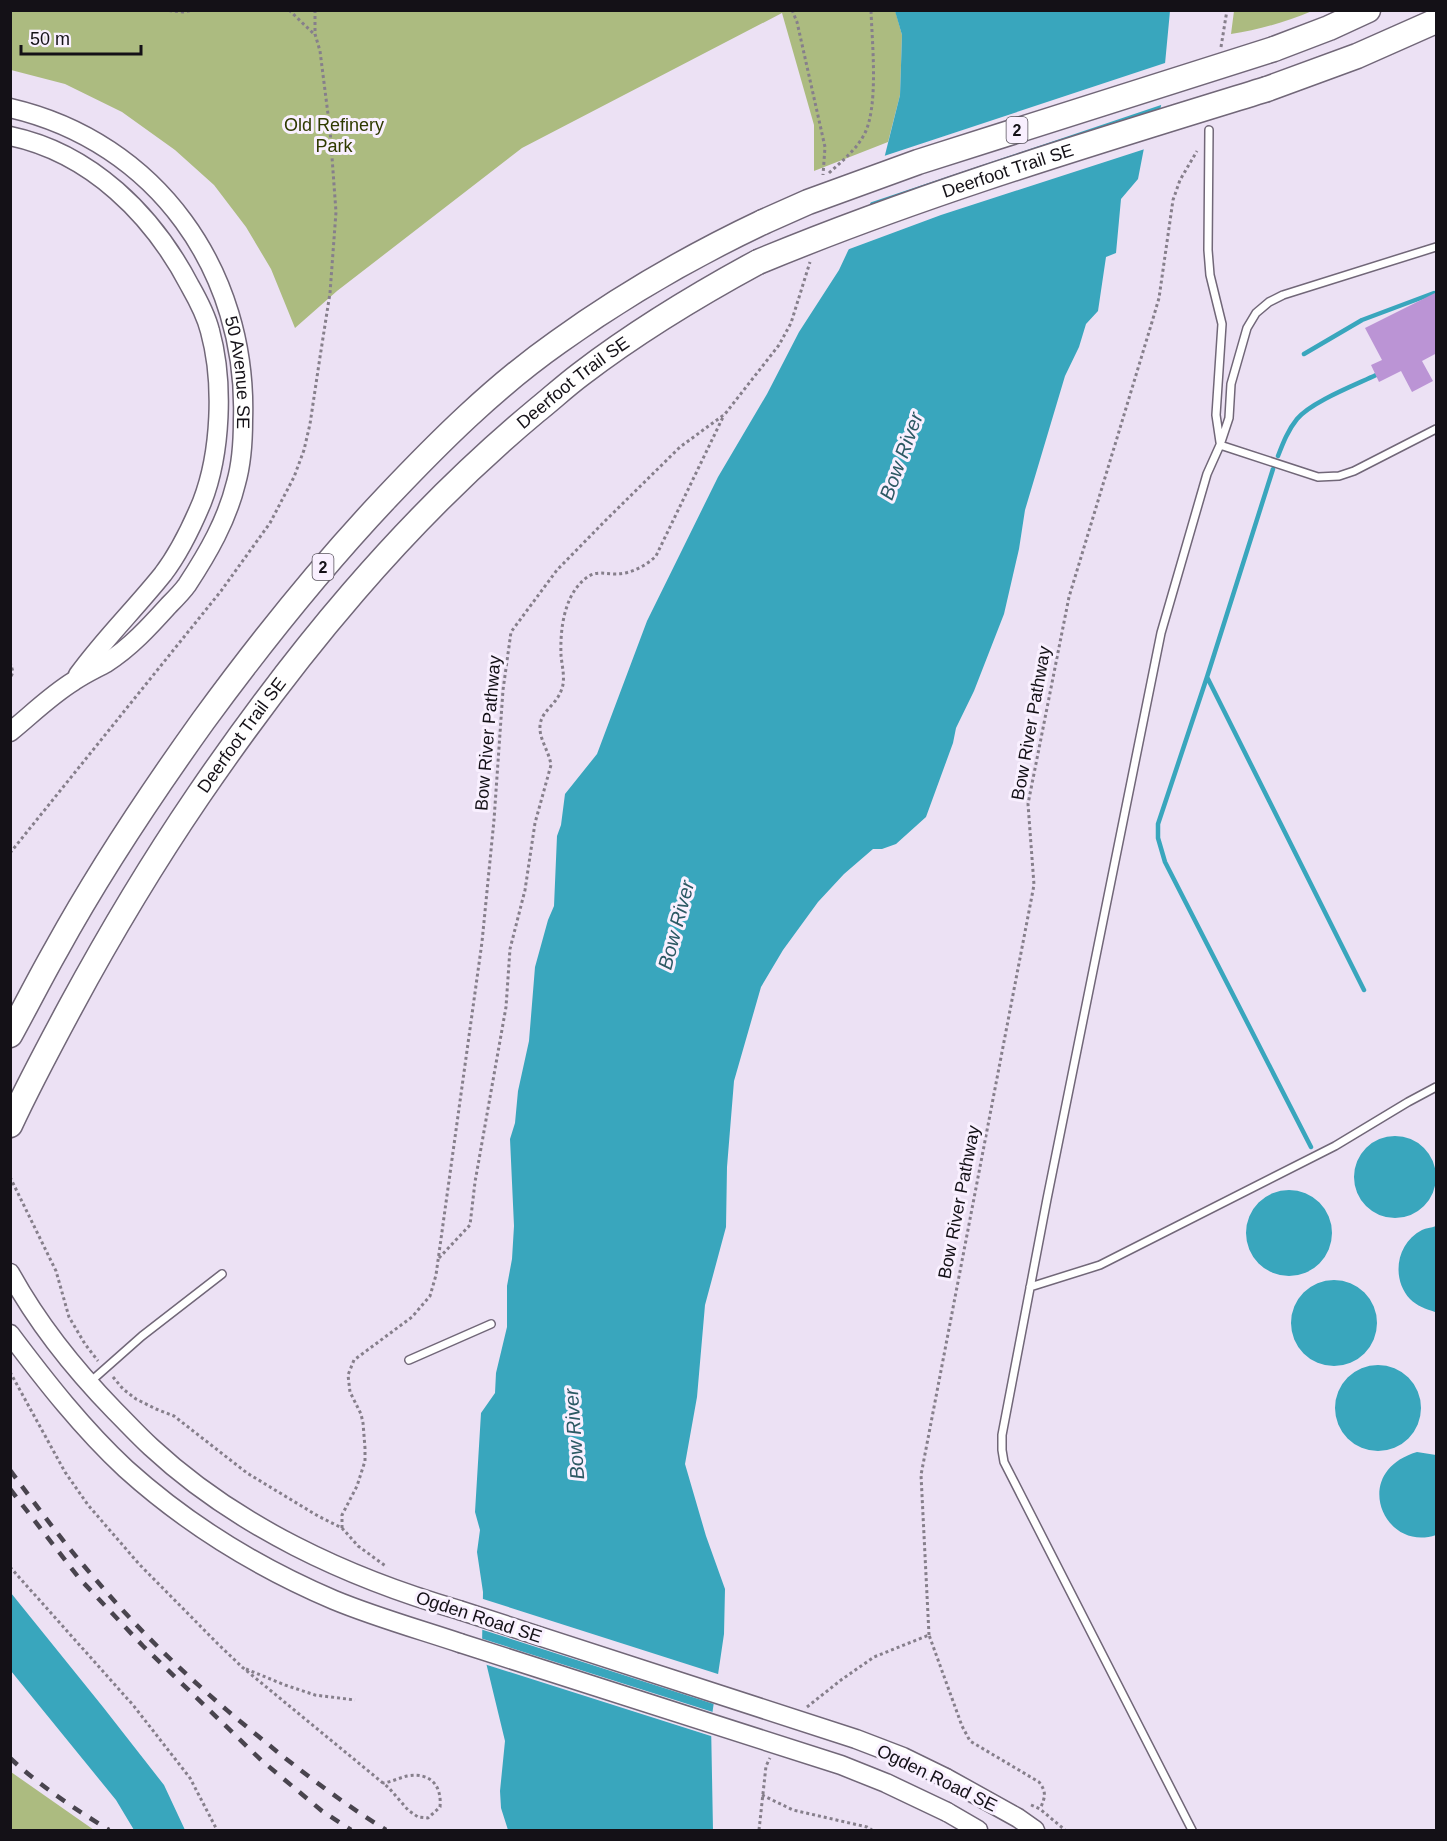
<svg xmlns="http://www.w3.org/2000/svg" width="1447" height="1841" font-family="Helvetica,sans-serif">
  <style>
    .green { fill: #acbb80 }
    .water { fill: #39a6bd }
    .pier { fill: #ece1f4 }
    .lines { fill: none; stroke-linecap: round; stroke-linejoin: round }
    .stream { stroke: #39a6bd; stroke-width: 4.5 }
    .building { fill: #bb94d5 }
    .lane-casing { stroke: #716778; stroke-width: 10 }
    .secondary-casing { stroke: #716778; stroke-width: 21 }
    .highway-casing { stroke: #716778; stroke-width: 27 }
    .path { stroke: #867f8b; stroke-width: 3; stroke-dasharray: 3 3; stroke-linecap: butt }
    .lane { stroke: #fff; stroke-width: 7 }
    .secondary { stroke: #fff; stroke-width: 18 }
    .highway { stroke: #fff; stroke-width: 24 }
    .rail { stroke: #49444e; stroke-width: 4.5; stroke-dasharray: 10 10; stroke-linecap: butt }
    .secondary-bridge-casing { stroke: #716778; stroke-width: 21; stroke-linecap: butt }
    .highway-bridge-casing { stroke: #716778; stroke-width: 27; stroke-linecap: butt }
    .secondary-bridge { stroke: #fff; stroke-width: 18 }
    .highway-bridge { stroke: #fff; stroke-width: 24 }
    .labels { text-anchor: middle; stroke-width: 6; stroke-linejoin: round; paint-order: stroke }
    .shield { fill: #f9f0ff; stroke: #59545d; stroke-width: 1.5 }
    .shield-label { font-size: 16px; font-weight: bold; fill: #141117 }
    .park-label { font-size: 18px; fill: #2f3a00; stroke: #f9f0ff }
    .street-label { font-size: 18px; fill: #141117; stroke: #f9f0ff }
    .water-label { font-size: 20px; font-style: italic; fill: #2c5964; stroke: #f9f0ff }
  </style>
  <rect width="100%" height="100%" fill="#ece1f4"/>
  <path class="green" d="M 11,10 L 895,10 L 902,35 L 900,95 L 888,142 L 814,171 L 814,125 L 782,13 L 522,148 L 337,291 L 295,328 L 271,269 L 246,227 L 214,185 L 175,150 L 122,112 L 65,84 L 11,70 Z
    M 1234,11 L 1234,10 L 1312,11 C 1286,22 1258,30 1231,34 Z
    M 10,1772 L 11,1772 L 94,1830 L 11,1830 Z"/>
  <path class="water" d="M 895,11 L 1170,11 L 1161,106 L 1155,131 L 1144,148 L 1138,179 L 1121,199 L 1116,253 L 1106,257 L 1098,311 L 1086,324 L 1079,347 L 1065,376 L 1025,510 L 1019,549 L 1004,614 L 974,691 L 956,728 L 953,743 L 926,817 L 896,844 L 882,849 L 873,849 L 844,874 L 818,902 L 783,950 L 761,987 L 734,1081 L 727,1167 L 726,1227 L 705,1305 L 697,1397 L 685,1464 L 706,1536 L 725,1589 L 724,1634 L 711,1722 L 713,1830 L 508,1830 L 501,1808 L 500,1791 L 505,1741 L 482,1646 L 483,1592 L 477,1552 L 480,1530 L 475,1512 L 481,1413 L 495,1393 L 496,1373 L 507,1327 L 507,1286 L 512,1259 L 514,1226 L 510,1139 L 515,1123 L 518,1091 L 529,1041 L 535,967 L 548,920 L 554,906 L 557,836 L 561,825 L 565,794 L 597,754 L 647,621 L 718,477 L 767,394 L 799,332 L 839,270 L 876,191 L 900,95 L 902,35 Z
    M1354 1177a41 41 0 1 1 82 0a41 41 0 1 1-82 0Z
    M1246 1233a43 43 0 1 1 86 0a43 43 0 1 1-86 0Z
    M 1436,1226 L 1436,1312 L 1435,1312 C 1426,1309 1417,1306 1410,1299 C 1391,1279 1396,1243 1422,1230 C 1426,1228 1431,1228 1436,1226 Z
    M1291 1323a43 43 0 1 1 86 0a43 43 0 1 1-86 0Z
    M1335 1408a43 43 0 1 1 86 0a43 43 0 1 1-86 0Z
    M 1417,1452 L 1436,1455 L 1436,1535 C 1384,1553 1349,1472 1417,1452 Z
    M 11,1593 L 103,1707 L 164,1785 L 185,1830 L 134,1830 L 116,1800 L 11,1671 Z"/>
  <path class="pier" d="M 1168,62 L 1164,104 L 866,204 L 873,190 L 881,157 Z
    M 1163,108 L 1157,132 L 1148,148 L 941,215 L 844,251 L 864,208 Z
    M 480,1598 L 721,1675 L 717,1705 L 480,1629 Z
    M 480,1638 L 716,1713 L 714,1737 L 484,1664 L 480,1647 Z"/>
  <g class="lines">
    <path class="stream" d="M 1304,354 L 1362,320 L 1434,293
      M 1278,456 C 1283,443 1288,430 1297,419 C 1311,402 1355,385 1376,375
      M 1273,469 L 1207,677 L 1158,824 L 1158,838 L 1165,862 L 1311,1147
      M 1207,677 L 1364,990"/>
  </g>
  <path class="building" d="M 1437,292 L 1437,353 L 1422,361 L 1433,381 L 1412,392 L 1401,371 L 1379,382 L 1371,365 L 1382,360 L 1365,328 Z"/>
  <g class="lines">
    <g class="lane-casing">
      <path id="lane" d="M 1209,130 L 1208,250 L 1210,275 L 1222,324 L 1216,415 L 1220,442
        M 1220,445 L 1318,477 L 1339,476 L 1354,471 L 1436,429
        M 1030,1287 L 1100,1265 L 1335,1146 L 1408,1102 L 1436,1087
        M 409,1360 L 491,1324
        M 90,1382 L 142,1336 L 222,1274
        M 1192,1830 L 1004,1462 L 1002,1450 L 1002,1435 L 1047,1199 L 1161,633 L 1207,474 L 1220,445 L 1229,418 L 1231,384 L 1247,328 L 1256,313 L 1269,302 L 1283,295 L 1436,247"/>
    </g>
    <g class="secondary-casing">
      <g id="secondary">
        <path id="s1" d="M 10,108 C 157,142 248,272 243,420 C 243,441 242,462 236,483 C 227,520 208,553 187,585 C 182,592 175,599 169,605 C 150,626 130,648 106,663 C 95,669 84,674 74,681 C 51,695 31,715 10,732"/>
        <path d="M 10,136 C 91,153 153,215 190,286 C 198,300 206,315 210,331 C 224,382 221,453 202,502 C 192,526 179,553 163,574 C 135,609 104,639 78,675"/>
        <path d="M 10,1273 C 38,1324 75,1370 115,1411 C 127,1423 138,1435 151,1447 C 236,1526 348,1578 459,1610"/>
        <path d="M 10,1334 C 46,1382 83,1429 126,1469 C 187,1524 259,1568 334,1600 C 375,1617 418,1629 460,1643"/>
        <path d="M 946,1778 L 1018,1818 L 1035,1830"/>
        <path d="M 947,1812 L 978,1830"/>
      </g>
    </g>
    <g class="highway-casing">
      <g id="highway">
        <path d="M 1274,49 L 1329,28 L 1368,10"/>
        <path d="M 1267,89 L 1357,56 L 1436,21"/>
        <path d="M 10,1035 C 26,1006 40,978 56,950 C 100,870 150,795 203,721 C 260,643 319,569 386,498 C 439,442 494,387 558,342 C 622,296 691,256 763,222"/>
        <path id="s2" d="M 10,1125 C 29,1084 50,1045 71,1006 C 111,932 151,865 198,796 C 295,654 403,522 536,411 C 551,399 565,386 581,374 C 636,332 697,295 758,262"/>
      </g>
    </g>
    <path class="path" d="M 163,10 L 183,12 L 194,10
      M 289,10 L 314,34
      M 792,10 L 797,22 L 825,147 L 823,175
      M 1221,47 L 1227,10
      M 829,173 C 842,161 855,151 864,135 C 879,107 872,43 871,10
      M 10,662 L 13,672 L 10,679
      M 10,853 L 221,591 L 270,523 L 294,477 L 304,450 L 310,424 L 320,357 L 330,293 L 336,212 L 330,130 L 320,51 L 315,34 L 315,10
      M 10,1177 L 56,1271 L 69,1317 L 85,1344 L 98,1361
      M 439,1258 L 470,1225 L 475,1182 L 506,1007 L 510,949 L 525,890 L 535,823 L 551,765 C 549,751 539,739 540,726 C 541,711 556,705 561,691 C 566,680 562,667 561,655 C 560,629 564,592 589,576 C 597,571 606,574 616,574 C 630,574 646,566 656,556 L 724,415
      M 10,1372 L 65,1472 L 88,1505 L 139,1564 L 218,1644 L 242,1667 L 389,1788 L 408,1810 L 418,1817 L 428,1818 L 440,1807 C 442,1785 430,1772 407,1776 C 399,1778 391,1782 383,1783
      M 113,1377 L 123,1389 L 136,1399 L 156,1409 L 174,1416 L 247,1473 L 318,1516 L 342,1528 L 358,1546 L 387,1567
      M 342,1528 L 342,1515 L 357,1486 L 365,1461 L 365,1448 L 363,1423 L 361,1414 L 350,1392 L 348,1375 L 354,1360 L 412,1317 L 430,1296 L 436,1275 L 482,942 L 494,820 L 503,690 L 511,632 L 557,570 L 605,521 L 680,447 L 725,414 L 779,345 L 791,323 L 810,262
      M 10,1567 L 133,1705 L 190,1778 L 217,1830
      M 929,1635 L 921,1475 L 1034,885 L 1028,804 L 1069,597 L 1152,322 L 1159,298 L 1173,200 L 1180,180 L 1197,151
      M 246,1669 L 285,1685 L 315,1695 L 355,1700
      M 807,1707 L 841,1680 L 874,1657 L 929,1635 L 962,1726 L 970,1741 L 1039,1782 C 1047,1792 1045,1798 1040,1809
      M 762,1795 L 793,1810 L 867,1827 L 872,1830
      M 1031,1805 L 1040,1809 L 1065,1830
      M 759,1830 L 766,1766 L 770,1758"/>
    <use href="#lane" class="lane"/>
    <use href="#secondary" class="secondary"/>
    <use href="#highway" class="highway"/>
    <path class="rail" d="M 10,1470 C 38,1508 66,1546 97,1581 C 145,1638 200,1689 258,1736 C 299,1770 341,1802 386,1830
      M 10,1489 L 79,1578 L 143,1646 L 261,1760 L 322,1811 L 351,1830
      M 10,1758 C 40,1786 75,1809 109,1830"/>
    <g class="secondary-bridge-casing">
      <path id="secondary-bridge" d="M 459,1610 L 856,1739 L 903,1757 L 946,1778
        M 460,1643 L 841,1765 L 886,1783 L 947,1812"/>
    </g>
    <g class="highway-bridge-casing">
      <g id="highway-bridge">
        <path d="M 763,222 L 808,202 L 918,162 L 1274,49"/>
        <path id="s3" d="M 758,262 C 924,193 1096,142 1267,89"/>
      </g>
    </g>
    <use href="#secondary-bridge" class="secondary-bridge"/>
    <use href="#highway-bridge" class="highway-bridge"/>
  </g>
  <g class="labels">
    <g class="shield">
      <rect x="1006.5" y="117" width="21" height="26" rx="4.5"/>
      <rect x="312.5" y="554" width="21" height="26" rx="4.5"/>
    </g>
    <g class="shield-label">
      <text x="1017" y="136">2</text>
      <text x="323" y="573">2</text>
    </g>
    <g class="park-label">
      <text x="334" y="131">Old Refinery<tspan x="334" dy="21">Park</tspan></text>
    </g>
    <g class="street-label">
      <text dy="6" stroke="none"><textPath href="#s3" startOffset="266">Deerfoot Trail SE</textPath></text>
      <text dy="6" stroke="none"><textPath href="#s1" startOffset="375">50 Avenue SE</textPath></text>
      <text dy="6" stroke="none"><textPath href="#s2" startOffset="940">Deerfoot Trail SE</textPath></text>
      <text transform="translate(1031 723) rotate(-80)" y="6">Bow River Pathway</text>
      <text transform="translate(488 733) rotate(-85)" y="6">Bow River Pathway</text>
      <text dy="6" stroke="none"><textPath href="#s2" startOffset="454">Deerfoot Trail SE</textPath></text>
      <text transform="translate(959 1202) rotate(-79)" y="6">Bow River Pathway</text>
      <text transform="translate(479 1617) rotate(18)" y="6">Ogden Road SE</text>
      <text transform="translate(937 1778) rotate(26)" y="6">Ogden Road SE</text>
    </g>
    <g class="water-label">
      <text transform="translate(901 456) rotate(-70)" y="7">Bow River</text>
      <text transform="translate(676 925) rotate(-75)" y="7">Bow River</text>
      <text transform="translate(574 1434) rotate(-94)" y="7">Bow River</text>
    </g>
  </g>
  <rect width="1447" height="1841" fill="none" stroke="#141117" stroke-width="24"/>
  <path d="M21 45v9h120v-9" fill="none" stroke="#141117" stroke-width="3"/>
  <text x="30" y="45" font-size="18" fill="#141117" stroke="#f9f0ff" stroke-width="4.5" paint-order="stroke">50 m</text>
</svg>
